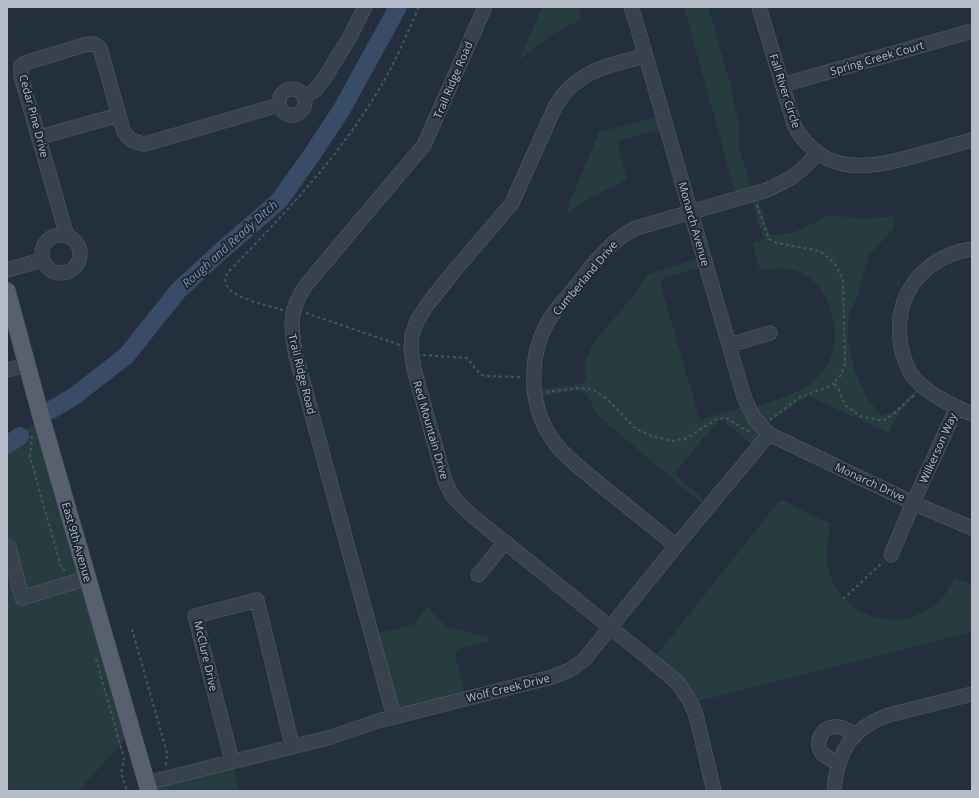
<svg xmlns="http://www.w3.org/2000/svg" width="979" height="798" font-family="'Open Sans',sans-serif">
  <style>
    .green { fill: #263c3f }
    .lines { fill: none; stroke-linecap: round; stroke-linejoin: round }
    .river { stroke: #394c67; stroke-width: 18 }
    .minor-casing { stroke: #565f6c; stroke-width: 15 }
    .major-casing { stroke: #414a57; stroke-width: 18 }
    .path { stroke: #44595c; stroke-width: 2; stroke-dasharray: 3 3; stroke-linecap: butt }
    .minor { stroke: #38414e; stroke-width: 14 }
    .major { stroke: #56606e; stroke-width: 17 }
    .labels { text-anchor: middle; stroke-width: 4; stroke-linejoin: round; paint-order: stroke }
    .street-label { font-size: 11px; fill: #b4bcc9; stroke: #1d2633 }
    .water-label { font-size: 12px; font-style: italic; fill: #7c92b1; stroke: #1d2633 }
  </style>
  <rect width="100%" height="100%" fill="#242f3e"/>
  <path class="green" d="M 542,7 L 584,7 L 578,10 L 582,19 L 551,35 L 519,60 Z
    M 684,7 L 708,7 L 729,80 L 735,105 L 739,128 L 739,147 L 750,185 L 757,193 L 770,236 L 795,232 L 826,217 L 832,215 L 861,219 L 894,216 L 895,227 L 869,255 L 856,300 L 849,312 L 848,337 L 853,366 L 866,396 L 881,416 L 895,411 L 921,385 L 924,387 C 910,401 896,414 889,433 L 808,396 L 762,427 L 756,449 L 723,420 L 719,420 L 676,471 L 676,475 L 703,499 L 700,502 L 597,415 L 588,396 L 579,390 L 535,397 L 534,390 L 582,384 L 586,378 L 585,364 L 592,345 L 638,290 L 648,274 L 703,257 L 706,266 L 663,278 L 660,283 L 700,420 L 747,406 L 749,410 C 773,400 802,394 820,375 C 846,346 836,288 799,272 C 787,267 774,269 760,270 L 753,244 L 764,240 L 750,195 L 737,199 Z
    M 662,115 L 666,127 L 617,142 L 627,180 L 595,195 L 568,213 L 569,204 L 599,132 Z
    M 42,420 L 132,732 L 78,791 L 7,791 L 7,440 Z
    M 779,501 L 785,501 L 830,524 C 827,542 824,560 831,578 C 843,608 876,625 908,618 C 913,617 918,614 922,612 C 926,610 932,608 935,605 C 944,597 950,588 955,578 L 972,585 L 972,632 L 691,703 L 652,661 Z
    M 427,606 L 447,627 L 489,637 L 490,641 L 458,649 L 455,654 L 466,698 L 394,717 L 372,635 L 415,624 Z
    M 232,761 L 239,791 L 149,791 L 147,783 Z"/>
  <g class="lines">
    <path class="river" d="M 51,410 L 73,397 L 126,356 L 178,291 L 220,252 L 279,201 L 311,156 L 342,109 L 398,7
      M 7,445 L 20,436"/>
    <g class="minor-casing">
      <path id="minor" d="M 631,7 L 636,22 L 744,397 L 754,418 L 769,434 L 913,503 L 972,528
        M 759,7 L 795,127 C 825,178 871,168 918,155 C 936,150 954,145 972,140
        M 645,56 C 609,65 575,71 555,107 L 512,203 L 451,275 L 427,305 L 417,321 L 412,335 L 411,349 L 414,369 L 445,481 L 453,497 L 470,514 L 652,661 L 678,683 L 691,703 L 696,715 L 714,791
        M 782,85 L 972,31
        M279 102a13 13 0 1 1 26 0a13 13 0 1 1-26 0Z
        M 304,98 L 315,90 L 324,79 L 348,40 L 365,7
        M 40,137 L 119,115
        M42 254a19 19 0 1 1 38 0a19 19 0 1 1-38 0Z
        M 67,236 L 21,76 L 21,66 L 25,63 L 84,45 L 94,44 L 100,48 L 123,130 C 129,140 133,142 145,144 L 279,105
        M 972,249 C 926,256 895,292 900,339 C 901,351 905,363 911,374 C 925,393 951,405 972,414
        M 7,270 L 42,260
        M 729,345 L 770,333
        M 7,370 L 27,365
        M 676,546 C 652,526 627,506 603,487 C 588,474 571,462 558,447 C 528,411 526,356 551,317 C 556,309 562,302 568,296 C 588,271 607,242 636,228 L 767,190 L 791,178 L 802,169 L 818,153
        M 9,547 L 22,598 L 87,578
        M 891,555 L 913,503 L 957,407
        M 478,575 L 505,542
        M 394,717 L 296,356 C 290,326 289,310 306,285 L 424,145 L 485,7
        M 232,761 L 195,616 L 257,600 L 292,745
        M 838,763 C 833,760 826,758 822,753 C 813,741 824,724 839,727 C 845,728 850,732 855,736
        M 147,783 L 331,737 L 378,721 L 552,677 L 570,670 L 584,660 L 676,546 L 769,434
        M 834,791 C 837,752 851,728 889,715 L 972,694"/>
    </g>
    <g class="major-casing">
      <path id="major" d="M 7,291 L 42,420 L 149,791"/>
    </g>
    <path class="path" d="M 757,205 L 769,239 L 777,243 L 820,251 L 832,261 L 837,267 L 843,281 L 845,364 L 841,375 L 834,383 L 839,390 L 845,405 L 860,416 L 878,420 L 884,420 L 892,415 L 914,395
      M 283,310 C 270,306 220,297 226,277 C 227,273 231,269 234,266 C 284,214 335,161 373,99 C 392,70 405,38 419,7
      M 306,313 L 400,345
      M 423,355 L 467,358 L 480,374 L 485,376 L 522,377
      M 546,392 L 580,388 L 594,390 L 608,400 L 636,429 L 652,436 L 672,441 L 685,439 L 717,419 L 726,418 L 751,433
      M 770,420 L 800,397 L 828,387 L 834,383
      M 32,436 L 30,457 L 61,567 L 67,572
      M 843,599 L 883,562
      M 132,629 L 167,753 L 166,767
      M 96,659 L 124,758 L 121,773 L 127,791"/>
    <use href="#minor" class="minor"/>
    <use href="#major" class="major"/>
  </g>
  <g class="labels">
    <g class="street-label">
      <text transform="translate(877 58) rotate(-16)" y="4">Spring Creek Court</text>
      <text transform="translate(453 80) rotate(-67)" y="4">Trail Ridge Road</text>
      <text transform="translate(785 91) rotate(72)" y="4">Fall River Circle</text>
      <text transform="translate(34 116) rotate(75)" y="4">Cedar Pine Drive</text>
      <text transform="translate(694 224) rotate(74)" y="4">Monarch Avenue</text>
      <text transform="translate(585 278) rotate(-50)" y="4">Cumberland Drive</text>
      <text transform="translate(302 374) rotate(76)" y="4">Trail Ridge Road</text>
      <text transform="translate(431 430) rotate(74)" y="4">Red Mountain Drive</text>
      <text transform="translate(938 448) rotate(-66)" y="4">Wilkerson Way</text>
      <text transform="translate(870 482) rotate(25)" y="4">Monarch Drive</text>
      <text transform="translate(77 542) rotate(74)" y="4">East 9th Avenue</text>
      <text transform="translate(206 656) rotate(77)" y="4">McClure Drive</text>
      <text transform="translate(508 688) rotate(-14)" y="4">Wolf Creek Drive</text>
    </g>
    <g class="water-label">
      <text transform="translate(230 244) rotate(-42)" y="4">Rough and Ready Ditch</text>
    </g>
  </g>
  <rect width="979" height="798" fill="none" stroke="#b4bcc9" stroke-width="16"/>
</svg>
